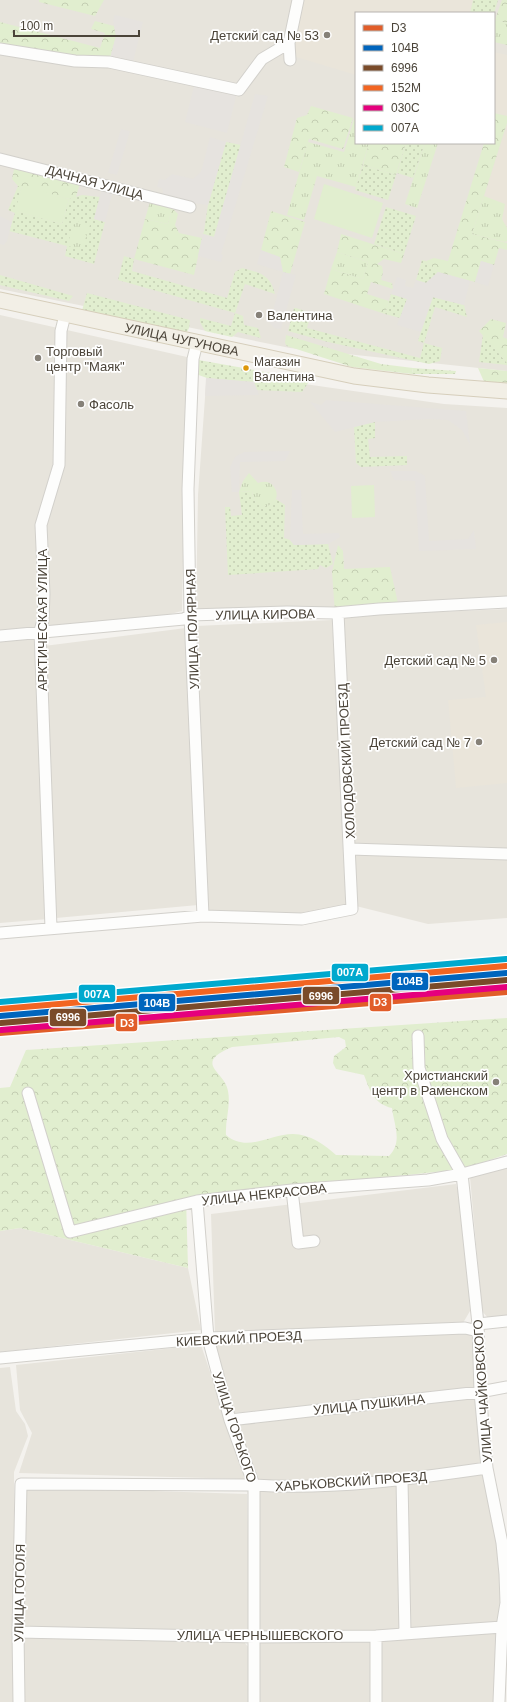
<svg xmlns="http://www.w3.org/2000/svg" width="507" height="1702" font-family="Helvetica,sans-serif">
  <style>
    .residential { fill: #e7e4dc; fill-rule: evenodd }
    .education { fill: #eae5da }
    .grass { fill: url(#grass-dots) }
    .forest { fill: url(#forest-crowns); fill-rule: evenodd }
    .park { fill: url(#park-tufts) }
    .pitch { fill: #e1eecf }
    .parking { fill: #e6e3df }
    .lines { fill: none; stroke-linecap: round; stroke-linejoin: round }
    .minor-casing { stroke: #d2d0cb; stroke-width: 13 }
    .major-casing { stroke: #d6cebb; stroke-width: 17 }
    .minor { stroke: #fdfdfc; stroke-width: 11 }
    .major { stroke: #f2efe6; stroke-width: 15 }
    .rail-1-casing { stroke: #fff; stroke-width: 9 }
    .rail-2-casing { stroke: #fff; stroke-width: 9 }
    .rail-3-casing { stroke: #fff; stroke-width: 9 }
    .rail-4-casing { stroke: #fff; stroke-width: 9 }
    .rail-5-casing { stroke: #fff; stroke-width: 9 }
    .rail-6-casing { stroke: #fff; stroke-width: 9 }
    .rail-1 { stroke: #e15d29; stroke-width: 6 }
    .rail-2 { stroke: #0065bd; stroke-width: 6 }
    .rail-3 { stroke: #7a4b2a; stroke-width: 6 }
    .rail-4 { stroke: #f26522; stroke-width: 6 }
    .rail-5 { stroke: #e5007d; stroke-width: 6 }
    .rail-6 { stroke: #00a9ce; stroke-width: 6 }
    .poi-dot { fill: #868178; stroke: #fff; stroke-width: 1.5 }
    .bus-dot { fill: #dd9709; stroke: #fff; stroke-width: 1.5 }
    .labels { text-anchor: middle; stroke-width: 3.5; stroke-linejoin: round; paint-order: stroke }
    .bus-label { font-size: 12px; fill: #4b4439; stroke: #fff; text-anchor: start }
    .poi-label { font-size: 13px; fill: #4b4439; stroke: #fff; text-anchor: end }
    .street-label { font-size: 13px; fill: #4b4439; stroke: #fff }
    .line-badge { stroke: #fff; stroke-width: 1.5 }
    .badge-label { font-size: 11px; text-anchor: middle; font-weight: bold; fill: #fff }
  </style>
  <defs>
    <pattern id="grass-dots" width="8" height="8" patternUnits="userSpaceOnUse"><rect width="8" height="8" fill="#e1eecf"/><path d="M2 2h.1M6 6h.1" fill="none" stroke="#c3cdb2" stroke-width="1.8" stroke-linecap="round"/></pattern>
    <pattern id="forest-crowns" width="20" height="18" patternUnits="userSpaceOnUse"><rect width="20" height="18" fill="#e1eecf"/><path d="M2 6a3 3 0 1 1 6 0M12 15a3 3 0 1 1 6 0" fill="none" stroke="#c3cdb2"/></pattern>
    <pattern id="park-tufts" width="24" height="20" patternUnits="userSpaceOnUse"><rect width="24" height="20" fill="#e1eecf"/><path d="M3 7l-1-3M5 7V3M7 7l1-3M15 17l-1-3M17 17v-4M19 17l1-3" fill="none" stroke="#c3cdb2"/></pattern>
  </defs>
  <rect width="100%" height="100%" fill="#f4f2ee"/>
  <path class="residential" d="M 0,0 L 507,0 L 507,371 L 290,348 L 0,289 ZM 356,13 L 494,13 L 494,143 L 356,143 Z
    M 0,315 L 187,357 L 182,611 L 111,629 L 0,637 Z
    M 207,370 L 444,404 L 507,408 L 507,605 L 196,611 L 198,495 Z
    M 507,609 L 507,849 L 353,845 L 341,616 Z
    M 332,620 L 350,915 L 206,910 L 196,626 Z
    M 186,628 L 198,905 L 56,918 L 44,646 Z
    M 35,637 L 48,919 L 0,923 L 0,641 Z
    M 353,852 L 507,858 L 507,918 L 428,924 L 356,906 Z
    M 507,1167 L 507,1315 L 488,1318 L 482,1311 L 470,1177 Z
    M 456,1184 L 465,1218 L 470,1311 L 463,1323 L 215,1332 L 211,1214 Z
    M 20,1228 L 188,1268 L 201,1330 L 0,1352 L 0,1231 Z
    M 466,1330 L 473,1337 L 475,1389 L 234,1413 L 216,1344 Z
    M 201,1345 L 246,1479 L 19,1473 L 32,1433 L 20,1410 L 16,1365 Z
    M 10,1367 L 16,1411 L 25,1424 L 28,1436 L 14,1472 L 14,1702 L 0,1702 L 0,1368 Z
    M 475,1395 L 480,1463 L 401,1477 L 257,1482 L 237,1423 Z
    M 485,1472 L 497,1542 L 503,1600 L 499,1623 L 410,1628 L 404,1482 Z
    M 399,1484 L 402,1631 L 258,1634 L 257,1490 Z
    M 27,1487 L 247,1494 L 250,1627 L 243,1634 L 21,1628 Z
    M 496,1631 L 494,1702 L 379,1702 L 379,1638 Z
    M 21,1634 L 242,1640 L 251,1650 L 250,1702 L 22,1702 Z
    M 371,1640 L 372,1702 L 257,1702 L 258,1641 Z"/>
  <path class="education" d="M 304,0 L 473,0 L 470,13 L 356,13 L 356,75 L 293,56 Z
    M 494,52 L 507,55 L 507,116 L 494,113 Z
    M 507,123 L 507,243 L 472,234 Z
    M 507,622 L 507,783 L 456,788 L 448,700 L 486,697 L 476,625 Z"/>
  <path class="grass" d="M 473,0 L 498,0 L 494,13 L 470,13 Z
    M 226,142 L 241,145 L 214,237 L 203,234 L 204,231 L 208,205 Z
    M 406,143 L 425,143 L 413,178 L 397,173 Z
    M 363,165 L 396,175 L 388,200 L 355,190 Z
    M 18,186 L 22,186 L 16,211 L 62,224 L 69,199 L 82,195 L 100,197 L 94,219 L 105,222 L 94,264 L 65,256 L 67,246 L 9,231 L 15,213 L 8,210 Z
    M 386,207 L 416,216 L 404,254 L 374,244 Z
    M 124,256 L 134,259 L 132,271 L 227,298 L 235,272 L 242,268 C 260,273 270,274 275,294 L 245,284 L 235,313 L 243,316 L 244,325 L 258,328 L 261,338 L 238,332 L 232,337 L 205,331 L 200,322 L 200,318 L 231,326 L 235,313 L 118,280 Z
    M 422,260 L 426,261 L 438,272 L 426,283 L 416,280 Z
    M 0,275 L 73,296 L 69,301 L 0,285 Z
    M 87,293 L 190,320 L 189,328 L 186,334 L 81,314 Z
    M 391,294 L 407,299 L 400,318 L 385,314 Z
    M 432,297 L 464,305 L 467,317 L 435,307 L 424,343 L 442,348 L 440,361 L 429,364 L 328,342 L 288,331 L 294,308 L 296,308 L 311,313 L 307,328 L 420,358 L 424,343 L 418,341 Z
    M 483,335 L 507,363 L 507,365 L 479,362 Z
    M 193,359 L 310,380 L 302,392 L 257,390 L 253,382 L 207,378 L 193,373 Z
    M 413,368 L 456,371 L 455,374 L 412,374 Z
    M 375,422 L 375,438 L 368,439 L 370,457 L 407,456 L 407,465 L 361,467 L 356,463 L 354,426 Z
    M 252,491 C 253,506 266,512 276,499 L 285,505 L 284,538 L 290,540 L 294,545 L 328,544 L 333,564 L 326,568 L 320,565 L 318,569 L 228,575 L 225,507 L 230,507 L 231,516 L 242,515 L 239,492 Z"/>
  <path class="forest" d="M 39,0 L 104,0 L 95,16 L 39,2 Z
    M 502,0 L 507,0 L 507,23 L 495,20 Z
    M 95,21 L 114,26 L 116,36 L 109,62 L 0,49 L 0,22 L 100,48 L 105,33 L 91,29 Z
    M 311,106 L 353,118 L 343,149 L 309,139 L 299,172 L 284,167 L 297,118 L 307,115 Z
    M 494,113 L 507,116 L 507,123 L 472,234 L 507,243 L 507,250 L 499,248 L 494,265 L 481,261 L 475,282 L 438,272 L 426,261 L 434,258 L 448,261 L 484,143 L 494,143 Z
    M 369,143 L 406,143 L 396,175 L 363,165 Z
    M 15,164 L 81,179 L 76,197 L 69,199 L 18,186 L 12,179 Z
    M 172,208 L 178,214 L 175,225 L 179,233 L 202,238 L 194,275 L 134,259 L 145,219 L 168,224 Z
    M 271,211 L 305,222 L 290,274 L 283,272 L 261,250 Z
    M 341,234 L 404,254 L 401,263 L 384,259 L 377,264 L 382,266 L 383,272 L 381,280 L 392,283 L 393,289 L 371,282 L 367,294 L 389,301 L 385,314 L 324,294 L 331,269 L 363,279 L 368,262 L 337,252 Z
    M 491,319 L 506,323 L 503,337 L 507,339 L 507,363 L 479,331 Z
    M 286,335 L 381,364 L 413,368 L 412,374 L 352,367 L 287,346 L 285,343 Z
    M 478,368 L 507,371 L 507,386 L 485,384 Z
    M 338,545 L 343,551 L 344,569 L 390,567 L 399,608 L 335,613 L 332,572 Z
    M 507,1018 L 507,1154 L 464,1169 L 186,1198 L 188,1268 L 20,1228 L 0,1231 L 0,1088 L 10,1087 L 26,1050 ZM 339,1037 L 345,1040 L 346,1047 L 334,1056 L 333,1063 L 336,1069 L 364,1075 C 370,1091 374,1104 392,1108 C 394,1125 403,1142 389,1156 L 336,1155 C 325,1145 310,1134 293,1134 C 270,1134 247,1153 226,1135 C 225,1120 231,1106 228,1091 C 225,1071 192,1064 232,1047 Z"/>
  <path class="park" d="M 495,20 L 507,23 L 507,45 L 494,42 Z
    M 354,119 L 356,120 L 356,143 L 369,143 L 356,187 L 317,176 L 304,220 L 287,215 L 308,142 L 344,152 Z
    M 425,143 L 438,143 L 417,208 L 405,204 Z
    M 484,196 L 505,204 L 502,219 L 507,228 L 507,241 L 505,242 L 472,234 Z
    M 150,202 L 172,208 L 168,224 L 145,219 Z
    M 75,220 L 90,225 L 82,249 L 67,246 Z
    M 337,252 L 368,262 L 363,279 L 331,269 Z
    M 249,473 L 258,483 C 264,481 270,481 274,487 C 286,503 255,519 252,491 L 239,492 L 243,481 Z"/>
  <path class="pitch" d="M 324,184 L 383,203 L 372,238 L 314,219 Z
    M 22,186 L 69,199 L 62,224 L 15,211 Z
    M 374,485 L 375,517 L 352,518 L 351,486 Z"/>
  <path class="parking" d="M 115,15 L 143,22 L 132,66 L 109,62 L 116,36 L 113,20 Z
    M 194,86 L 236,96 L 227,133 L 185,122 Z
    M 255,94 L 268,96 L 221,254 L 223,255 L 221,262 L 198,256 L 203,234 L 214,237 Z
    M 121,129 L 130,131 L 117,175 L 108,173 Z
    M 210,137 L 226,142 L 208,205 L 160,199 L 163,192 L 162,188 L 157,187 L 159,179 L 165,180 L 172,174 L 193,179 L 201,172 Z
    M 103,184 L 114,187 L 105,222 L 94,219 Z
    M 0,216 L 12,222 L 7,241 L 4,245 L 0,244 Z
    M 261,250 L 280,257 L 283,272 L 296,275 L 281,329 L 274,328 L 270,323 L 283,272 L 257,264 Z
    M 481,261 L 494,265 L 488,286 L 475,282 Z
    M 438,272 L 470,281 L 464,305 L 433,297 L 421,332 L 397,325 L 407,299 L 391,294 L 397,277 L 406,280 L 405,286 L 413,288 L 416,280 L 426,283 Z
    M 206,378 L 254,382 L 259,395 L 205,396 Z
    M 326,400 L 466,411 L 470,445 L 462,430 L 448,420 L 428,419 L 375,422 L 335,432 L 310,402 L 321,405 Z
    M 290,451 L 285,461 L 240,462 L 239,492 L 232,492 L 230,467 L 235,457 L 244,452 Z
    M 390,471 L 416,471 L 425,476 L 429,541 L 468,539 L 474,530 L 476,549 L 419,551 L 415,481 L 394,480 Z
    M 292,490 L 301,490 L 303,534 L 339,533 L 340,537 L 328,544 L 294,545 L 290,540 Z"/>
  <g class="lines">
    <g class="minor-casing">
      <path id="minor" d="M 289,43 L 298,0
        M 0,49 L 75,61 L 109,62 L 239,90 L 262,59 L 289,43 L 290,60
        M 0,159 L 190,207
        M 197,343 L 193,359 L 188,489 L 190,615 L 203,916
        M 0,636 L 184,619 L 190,615 L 287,612 L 335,613 L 379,609 L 507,602
        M 350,849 L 507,854
        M 51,928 L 40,631 L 43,620 L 44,594 L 41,525 L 59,465 L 61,331 L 65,315
        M 0,933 L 203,916 L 302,919 L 352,909 L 338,613
        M 28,1093 L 70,1232 L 197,1201 L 292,1190 L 428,1180 L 462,1174 L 442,1139 L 419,1068 L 418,1036
        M 292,1190 L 298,1243 L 314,1241
        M 197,1201 L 208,1338 L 230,1420 L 254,1485 L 254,1702
        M 478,1324 L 507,1321
        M 0,1358 L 208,1338 L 465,1328 L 478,1331
        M 230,1420 L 480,1392 L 507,1387
        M 402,1480 L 405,1634
        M 18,1632 L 255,1637 L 376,1636 L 502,1627
        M 19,1702 L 18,1632 L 21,1484 L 254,1485 C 332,1490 411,1479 487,1468
        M 376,1702 L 376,1636
        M 499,1702 L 502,1627 L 506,1603 L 505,1574 L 502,1543 L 487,1468 L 480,1392 L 478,1324 L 462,1174 L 507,1162"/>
    </g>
    <g class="major-casing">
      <g id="major">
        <path id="s1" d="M 0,300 L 354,376 L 428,385 L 507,391"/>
      </g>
    </g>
    <use href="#minor" class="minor"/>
    <use href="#major" class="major"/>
    <g class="rail-1-casing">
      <path id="rail-1" d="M 0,1033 L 507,992"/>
    </g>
    <g class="rail-2-casing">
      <path id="rail-2" d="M 0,1016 L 507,973"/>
    </g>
    <g class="rail-3-casing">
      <path id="rail-3" d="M 1,1023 L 507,980"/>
    </g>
    <g class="rail-4-casing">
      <path id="rail-4" d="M 0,1009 L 506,966"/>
    </g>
    <g class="rail-5-casing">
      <path id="rail-5" d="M 1,1030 L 507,987"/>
    </g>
    <g class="rail-6-casing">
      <path id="rail-6" d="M 0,1002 L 506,959"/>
    </g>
    <use href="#rail-1" class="rail-1"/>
    <use href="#rail-2" class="rail-2"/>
    <use href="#rail-3" class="rail-3"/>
    <use href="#rail-4" class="rail-4"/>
    <use href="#rail-5" class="rail-5"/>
    <use href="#rail-6" class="rail-6"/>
  </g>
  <g class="poi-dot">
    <circle cx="327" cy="35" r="4"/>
    <circle cx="259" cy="315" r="4"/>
    <circle cx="38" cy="358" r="4"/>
    <circle cx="81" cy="404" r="4"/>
    <circle cx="494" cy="660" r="4"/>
    <circle cx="479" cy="742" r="4"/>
    <circle cx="496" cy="1082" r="4"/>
  </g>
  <circle class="bus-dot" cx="246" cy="368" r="3.5"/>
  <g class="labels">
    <g class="bus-label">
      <text x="254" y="366">Магазин<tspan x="254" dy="15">Валентина</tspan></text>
    </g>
    <g class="poi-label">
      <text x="319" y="40">Детский сад № 53</text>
      <text x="267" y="320" text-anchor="start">Валентина</text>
      <text x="46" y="356" text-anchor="start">Торговый<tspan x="46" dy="15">центр "Маяк"</tspan></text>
      <text x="89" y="409" text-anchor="start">Фасоль</text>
      <text x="486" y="665">Детский сад № 5</text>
      <text x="471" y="747">Детский сад № 7</text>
      <text x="488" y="1080">Христианский<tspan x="488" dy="15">центр в Раменском</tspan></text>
    </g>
    <g class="street-label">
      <text transform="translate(95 182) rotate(15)" y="5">ДАЧНАЯ УЛИЦА</text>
      <text dy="5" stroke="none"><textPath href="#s1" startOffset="186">УЛИЦА ЧУГУНОВА</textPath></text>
      <text transform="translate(265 614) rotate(-1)" y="5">УЛИЦА КИРОВА</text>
      <text transform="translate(42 620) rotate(-90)" y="5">АРКТИЧЕСКАЯ УЛИЦА</text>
      <text transform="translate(192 629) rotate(-92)" y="5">УЛИЦА ПОЛЯРНАЯ</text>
      <text transform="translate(346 761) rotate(-93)" y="5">ХОЛОДОВСКИЙ ПРОЕЗД</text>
      <text transform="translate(264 1194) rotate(-6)" y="5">УЛИЦА НЕКРАСОВА</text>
      <text transform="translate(239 1338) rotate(-3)" y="5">КИЕВСКИЙ ПРОЕЗД</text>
      <text transform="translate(482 1391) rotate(-94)" y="5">УЛИЦА ЧАЙКОВСКОГО</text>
      <text transform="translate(369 1404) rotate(-6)" y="5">УЛИЦА ПУШКИНА</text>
      <text transform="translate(235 1427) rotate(72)" y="5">УЛИЦА ГОРЬКОГО</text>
      <text transform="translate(351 1481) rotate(-4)" y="5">ХАРЬКОВСКИЙ ПРОЕЗД</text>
      <text transform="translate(19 1593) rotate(-89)" y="5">УЛИЦА ГОГОЛЯ</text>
      <text x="260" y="1640">УЛИЦА ЧЕРНЫШЕВСКОГО</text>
    </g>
  </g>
  <g class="line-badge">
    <rect x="331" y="963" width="38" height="19" rx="4" fill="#00a9ce"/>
    <rect x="391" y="972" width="38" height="19" rx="4" fill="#0065bd"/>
    <rect x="78" y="984" width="38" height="19" rx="4" fill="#00a9ce"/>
    <rect x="302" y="986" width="38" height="19" rx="4" fill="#7a4b2a"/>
    <rect x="369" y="993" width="23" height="19" rx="4" fill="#e15d29"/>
    <rect x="138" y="993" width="38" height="19" rx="4" fill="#0065bd"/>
    <rect x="49" y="1008" width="38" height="19" rx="4" fill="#7a4b2a"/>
    <rect x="115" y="1013" width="23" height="19" rx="4" fill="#e15d29"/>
  </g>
  <g class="badge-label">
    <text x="350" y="976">007А</text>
    <text x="410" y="985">104В</text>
    <text x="97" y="998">007А</text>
    <text x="321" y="1000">6996</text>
    <text x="380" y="1006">D3</text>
    <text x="157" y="1007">104В</text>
    <text x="68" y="1021">6996</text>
    <text x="127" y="1027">D3</text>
  </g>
  <rect x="355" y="12" width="140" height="132" fill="#ffffff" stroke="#b7b4b0"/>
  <rect x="363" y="25" width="20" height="6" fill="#e15d29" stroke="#b7b4b0"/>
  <text x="391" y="32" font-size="12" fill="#4b4439">D3</text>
  <rect x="363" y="45" width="20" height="6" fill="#0065bd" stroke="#b7b4b0"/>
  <text x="391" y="52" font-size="12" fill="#4b4439">104В</text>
  <rect x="363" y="65" width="20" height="6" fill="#7a4b2a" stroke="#b7b4b0"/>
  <text x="391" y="72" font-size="12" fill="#4b4439">6996</text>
  <rect x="363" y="85" width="20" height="6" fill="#f26522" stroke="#b7b4b0"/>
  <text x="391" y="92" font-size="12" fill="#4b4439">152М</text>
  <rect x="363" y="105" width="20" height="6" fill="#e5007d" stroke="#b7b4b0"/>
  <text x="391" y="112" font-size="12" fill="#4b4439">030C</text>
  <rect x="363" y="125" width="20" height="6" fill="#00a9ce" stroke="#b7b4b0"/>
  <text x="391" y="132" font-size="12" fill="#4b4439">007А</text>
  <path d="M14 30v6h125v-6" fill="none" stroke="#4b4439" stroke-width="2"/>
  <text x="20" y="30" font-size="12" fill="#4b4439" stroke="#ffffff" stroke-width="3" paint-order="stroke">100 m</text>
</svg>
